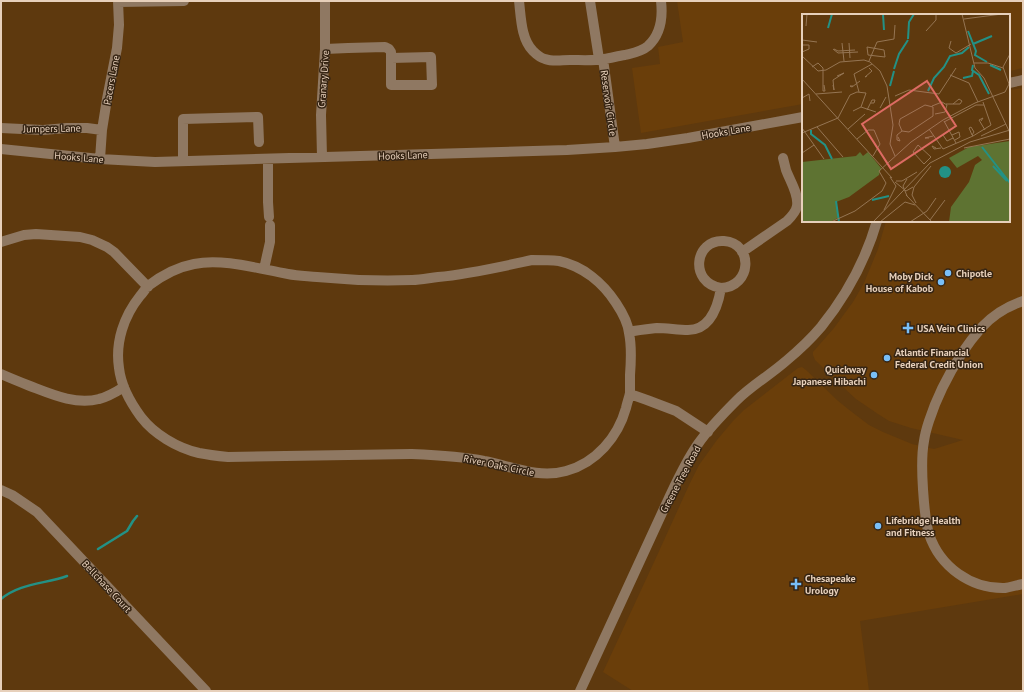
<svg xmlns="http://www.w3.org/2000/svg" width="1024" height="692" font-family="'PT Sans',sans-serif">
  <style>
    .built { fill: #6a3e0a }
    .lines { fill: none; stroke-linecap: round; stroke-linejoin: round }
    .stream { stroke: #239185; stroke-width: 2.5 }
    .minor { stroke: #8f7862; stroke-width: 10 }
    .poi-dot { fill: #79bff8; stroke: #362514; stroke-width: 1.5 }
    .labels { text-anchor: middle; stroke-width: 3; stroke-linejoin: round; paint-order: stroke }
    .street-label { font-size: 10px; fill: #e7d0bb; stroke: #362514 }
    .poi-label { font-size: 10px; font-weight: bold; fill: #e7d0bb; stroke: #362514; text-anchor: start }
    .inset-river { fill: none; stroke: #239185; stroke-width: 2 }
    .inset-road { fill: none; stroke: #957553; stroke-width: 1 }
    .view { fill: #dd6b63; fill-opacity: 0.15; stroke: #dd6b63; stroke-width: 2 }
    .inset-edge { fill: none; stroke: #e7d0bb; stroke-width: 2 }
  </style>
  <rect width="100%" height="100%" fill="#5e390e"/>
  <path class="built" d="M 677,1 L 1023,1 L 1023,68 L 1010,71 L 1009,67 L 1009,15 L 803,15 L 803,104 L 641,133 L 632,68 L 660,64 L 658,47 L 683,42 Z
    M 1023,88 L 1023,594 L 860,621 L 869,691 L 633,691 L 603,672 L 655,560 L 690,483 L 699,465 L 717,440 L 733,421 L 744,410 L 798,368 L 802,367 L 806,370 L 837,400 L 848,409 L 869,425 L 883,432 L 912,444 L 934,449 L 963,440 L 911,428 L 889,421 L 878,414 L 856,399 L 843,387 L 815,360 L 813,355 L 813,352 L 834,328 L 853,302 L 864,283 L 878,249 L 886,221 L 1009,221 L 1009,90 Z"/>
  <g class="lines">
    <path class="stream" d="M 98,549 L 127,531 L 133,521 L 137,516
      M 1,599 C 20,583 45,584 67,576"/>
    <path class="minor" d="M 519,1 C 521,17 521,39 533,51 C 536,54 541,58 545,59 C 553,62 562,60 570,60 C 581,60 593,61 604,59 C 611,58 618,56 625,55 C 633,53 641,52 648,46 C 661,34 663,18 661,1
      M 590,1 L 599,59
      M 118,2 L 184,1
      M 325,49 L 348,48 L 385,47 L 389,49 L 391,52 L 391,85 L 432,85 L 431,57 L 391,58
      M 603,59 L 615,147
      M 1009,83 L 1023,80
      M 1,128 L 43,130 L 67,128 L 87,128 L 102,130
      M 1,149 L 100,159 L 155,162 L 567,150 L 615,147 L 647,144 L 688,138 L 803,117
      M 322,157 L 321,115 L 325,49 L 325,1
      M 100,159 L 102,130 L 107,99 L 117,48 L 119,25 L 118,1
      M 268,159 L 268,202 L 269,217
      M 183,161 L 183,119 L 258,117 L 259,142
      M 1,242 L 24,235 L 36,234 L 80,237 L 92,240 L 107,247 L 114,252 L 148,287
      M 742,252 L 787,221 C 791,217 796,212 797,206 C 799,194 790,181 786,170 C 785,166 784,162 783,158
      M 532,260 C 541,260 550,260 559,261 C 583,266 603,283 616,303 C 622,312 628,323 629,333 C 632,347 631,362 630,375 C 630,381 630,387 630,393 C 629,398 627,403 626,408 C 618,437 596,463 566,471 C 538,479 511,466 484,461 C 460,456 435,455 411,454 L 228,457 C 218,456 209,455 199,453 C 177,448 154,434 141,417 C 130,402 121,386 119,368 C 115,342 124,316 140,296 C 143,293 145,289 148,286 C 161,276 178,267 194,264 C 223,258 259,269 288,274 C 298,276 307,276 317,277 C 348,280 381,281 412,280 C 421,280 429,278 438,277 C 470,274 500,267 532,260 Z
      M 264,269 L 270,242 L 270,225
      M 1023,301 C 1008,306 993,315 982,327 C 975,335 968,344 962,353 C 948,375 937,396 929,421 C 927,427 925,434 924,441 C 921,457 922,474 923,489 C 924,504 925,521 929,534 C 940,567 971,589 1005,588 C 1011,587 1017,585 1023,584
      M 629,332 C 638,330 648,329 657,328 C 667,328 678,330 688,330 C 711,330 718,306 721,288 C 752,287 754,243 724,241 C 694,239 689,283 721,288
      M 1,374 C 10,378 20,382 30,386 C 51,394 75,405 99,399 C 108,397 116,392 124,387
      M 630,394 L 647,400 L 676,411 L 708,432
      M 1,490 L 12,495 L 37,512 L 206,691
      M 580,691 L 668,500 C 677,481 686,461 698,444 C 709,428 723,414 736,401 C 751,386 770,375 786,361 C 798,351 810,340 821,327 C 846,296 866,259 877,221"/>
  </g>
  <g class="poi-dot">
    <circle cx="948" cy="273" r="4"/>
    <circle cx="941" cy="282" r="4"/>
    <path d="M906 322h4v4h4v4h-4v4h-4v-4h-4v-4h4z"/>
    <circle cx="887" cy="358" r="4"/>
    <circle cx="874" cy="375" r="4"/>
    <circle cx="878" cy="526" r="4"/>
    <path d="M794 578h4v4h4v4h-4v4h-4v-4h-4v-4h4z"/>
  </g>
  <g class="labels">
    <g class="street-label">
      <text transform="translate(323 79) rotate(-86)" y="4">Granary Drive</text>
      <text transform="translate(111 80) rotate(-79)" y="4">Pacers Lane</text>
      <text transform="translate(609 103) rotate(82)" y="4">Reservoir Circle</text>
      <text transform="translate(52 128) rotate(-1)" y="4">Jumpers Lane</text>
      <text transform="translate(726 131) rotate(-10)" y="4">Hooks Lane</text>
      <text transform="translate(403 155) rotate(-2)" y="4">Hooks Lane</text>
      <text transform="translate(79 157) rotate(5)" y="4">Hooks Lane</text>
      <text transform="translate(499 465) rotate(12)" y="4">River Oaks Circle</text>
      <text transform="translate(680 479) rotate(-62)" y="4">Greene Tree Road</text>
      <text transform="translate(107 586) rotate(47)" y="4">Bellchase Court</text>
    </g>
    <g class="poi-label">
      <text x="956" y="277">Chipotle</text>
      <text x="933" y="280" text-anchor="end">Moby Dick<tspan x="933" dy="12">House of Kabob</tspan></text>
      <text x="917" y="332">USA Vein Clinics</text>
      <text x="895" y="356">Atlantic Financial<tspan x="895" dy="12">Federal Credit Union</tspan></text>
      <text x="866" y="373" text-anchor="end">Quickway<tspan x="866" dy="12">Japanese Hibachi</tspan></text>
      <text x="886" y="524">Lifebridge Health<tspan x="886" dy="12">and Fitness</tspan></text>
      <text x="805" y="582">Chesapeake<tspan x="805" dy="12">Urology</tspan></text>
    </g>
  </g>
  <g transform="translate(802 14)">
    <rect width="208" height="208" fill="#5e390e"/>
    <path d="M 208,127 L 208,208 L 147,208 L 149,193 L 167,168 L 173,151 L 180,146 L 176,142 L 155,154 L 147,144 L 167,133 ZM 58,138 L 61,142 L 66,138 L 79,154 L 77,161 L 47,183 L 34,188 L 36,204 L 28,208 L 0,208 L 0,148 L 54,142 Z" fill="#5e7332"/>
    <path d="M137 158a6 6 0 1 1 12 0a6 6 0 1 1-12 0Z" fill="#239185"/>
    <path class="inset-river" d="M 81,0 L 82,16M 26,14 L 30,0M 166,17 L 174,37 L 173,41 L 185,48M 106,25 L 107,8 L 112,0M 171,30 L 190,22M 171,51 L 170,56 L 177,61 L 187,80M 188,51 L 199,56M 92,55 L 97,40 L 106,26M 161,64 L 170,62 L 171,57M 88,72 L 92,57M 126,77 L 132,64 L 142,53 L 148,42 L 160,39 L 167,33M 9,116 L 9,120 L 23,131 L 30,145M 180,133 L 208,169M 191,152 L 205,167M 70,186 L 87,182M 34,187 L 37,208"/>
    <path class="inset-road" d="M 160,0 L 173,54 L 182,64 L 208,119M 162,5 L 200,0M 4,12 L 5,0M 124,17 L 134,6 L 134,0M 0,26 L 15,28M 149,27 L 147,34 L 154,39 L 169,30M 40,29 L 42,47M 47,29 L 48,44M 0,31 L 7,31 L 7,35 L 0,38M 65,33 L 82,36 L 83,43 L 66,41 ZM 31,35 L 36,39 L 56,38M 32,35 L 36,37 L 53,36M 0,42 L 16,57 L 24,56 L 38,48 L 62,46 L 68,48 L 78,57 L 85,72 L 91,111 L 88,130 L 93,142M 67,47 L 75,28 L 92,25 L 93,11M 172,49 L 186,49 L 201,54M 10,53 L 16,49 L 21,54 L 21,77 L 23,77 L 22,71M 148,61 L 167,69 L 176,88M 65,62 L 63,63 L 70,57 L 67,54M 0,65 L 90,164M 31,71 L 32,76 L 31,66 L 42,59 L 35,62M 51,72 L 48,72 L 50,73 L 58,67M 57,78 L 52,60 L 70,50M 14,80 L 40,78M 93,82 L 107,76 L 137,80 L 154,54M 0,84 L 7,80 L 8,87M 144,90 L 151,90 L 157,85 L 160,87 L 158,90 L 151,90M 123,91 L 131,93 L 131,102 L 107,118 L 100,117 L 97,110 L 98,105 ZM 130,92 L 140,88 L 145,91 L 143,98 L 133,100M 59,93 L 74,98M 78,94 L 84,83M 65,96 L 70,86 L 73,86 L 72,89 L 69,89M 36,104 L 48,81 L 55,78 L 64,79 L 59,93 L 51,97M 142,107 L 154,129M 179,107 L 181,104 L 177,106 L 183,116M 142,108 L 174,91 L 182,91M 15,113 L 41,143M 0,114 L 22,145M 46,115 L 63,100M 127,115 L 141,135 L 171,122 L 189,111 L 181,88M 147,117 L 141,121 L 145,127 L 151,124M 0,119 L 36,104M 150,121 L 157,118 L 158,123 L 153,126M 170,121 L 172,118 L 169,113 L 167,114 L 170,121 L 171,122M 179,122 L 204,110M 96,123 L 98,127 L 95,126 L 95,121 L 100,117M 127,124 L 123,124 L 131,122M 55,125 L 66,116 L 72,116 L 78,130 L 71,142M 116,131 L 129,143 L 122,150 L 111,138 ZM 134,134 L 130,132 L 132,135 L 139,134M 162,134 L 208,125M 0,139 L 12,131M 105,165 L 101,172 L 105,182M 94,167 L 100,167 L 115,158M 93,168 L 104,177 L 111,173M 104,181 L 130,208M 114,189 L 110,181 L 112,173 L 129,152M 82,196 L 94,172 L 88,163M 128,206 L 143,186M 29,208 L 53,197 L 80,177 L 84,169 L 77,157 L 109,128 L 141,106 L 173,89 L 203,78 L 207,70 L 201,53 L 208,40M 71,208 L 128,149 L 168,128 L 208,116M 78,208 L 103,188 L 113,191M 108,208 L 125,197 L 134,184"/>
    <path class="view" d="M 125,67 L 154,112 L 89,155 L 60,110 Z"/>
    <rect width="208" height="208" class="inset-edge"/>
  </g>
  <rect width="1024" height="692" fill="none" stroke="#e7d0bb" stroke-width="4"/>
</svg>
